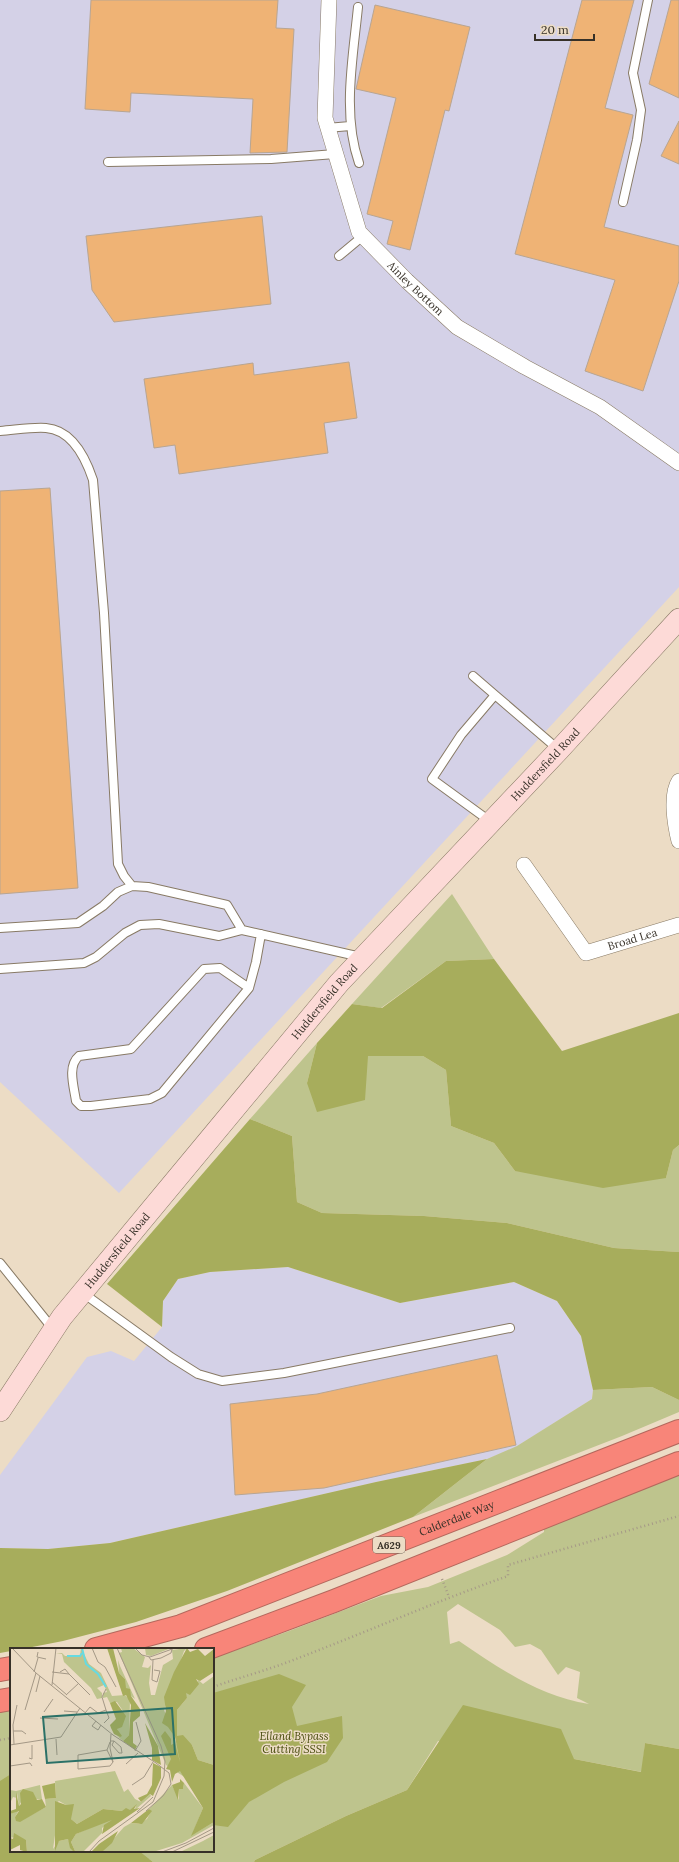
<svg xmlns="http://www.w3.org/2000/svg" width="679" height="1862" font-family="Lora,serif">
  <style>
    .industrial { fill: #d4d1e7 }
    .green { fill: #bec48d; fill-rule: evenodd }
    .forest { fill: #a7ad5c }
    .building { fill: #efb375; stroke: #b8a592 }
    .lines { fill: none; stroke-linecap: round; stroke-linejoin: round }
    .lane-casing { stroke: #887a65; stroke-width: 10 }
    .street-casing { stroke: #887a65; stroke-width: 16 }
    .secondary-casing { stroke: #887a65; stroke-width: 22 }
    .highway-casing { stroke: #b4685d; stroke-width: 24 }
    .path { stroke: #a59987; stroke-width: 2.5; stroke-dasharray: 1 3; stroke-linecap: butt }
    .lane { stroke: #fff; stroke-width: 8 }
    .street { stroke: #fff; stroke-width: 15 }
    .secondary { stroke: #fddad7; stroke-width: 21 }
    .highway { stroke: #f88579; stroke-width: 22 }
    .labels { text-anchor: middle; stroke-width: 3; stroke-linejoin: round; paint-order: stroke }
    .shield { fill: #ecdcc5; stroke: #6d6457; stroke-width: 1 }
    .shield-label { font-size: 10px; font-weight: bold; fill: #373128 }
    .street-label { font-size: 11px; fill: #373128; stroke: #ecdcc5 }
    .park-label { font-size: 11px; font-style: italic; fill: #474a0b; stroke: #ecdcc5 }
    .inset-river { fill: none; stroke: #66dae1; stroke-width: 2 }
    .inset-road { fill: none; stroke: #a49886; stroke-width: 1 }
    .view { fill: #2b7167; fill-opacity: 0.15; stroke: #2b7167; stroke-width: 2 }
    .inset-edge { fill: none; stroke: #373128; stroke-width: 2 }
  </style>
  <rect width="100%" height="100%" fill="#ecdcc5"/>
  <path class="industrial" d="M 0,0 L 679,0 L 679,587 L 119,1193 L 0,1082 Z
    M 288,1267 L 400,1303 L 514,1282 L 557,1301 L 581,1336 L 593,1390 L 592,1399 L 516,1447 L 487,1459 L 376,1482 L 110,1543 L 48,1549 L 0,1548 L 0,1475 L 87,1357 L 111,1351 L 134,1361 L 162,1327 L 163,1301 L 178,1279 L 210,1272 Z"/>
  <path class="green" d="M 452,894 L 494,959 L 446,961 L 381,1008 L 352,1004 Z
    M 317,1043 L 307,1083 L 368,1056 L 423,1056 L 446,1070 L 451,1126 L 494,1143 L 515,1171 L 666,1178 L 673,1150 L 679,1145 L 679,1252 L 614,1248 L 507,1223 L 424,1216 L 322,1213 L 297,1202 L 292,1136 L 250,1119 Z
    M 652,1387 L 679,1400 L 679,1412 L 622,1436 L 413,1517 L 487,1459 L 517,1446 L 592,1399 L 593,1390 Z
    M 679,1475 L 679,1749 L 645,1743 L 642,1772 L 574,1759 L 438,1741 L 407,1790 L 346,1816 L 255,1860 L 254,1862 L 153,1862 L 149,1859 L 129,1862 L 0,1862 L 0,1709 L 11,1707 L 11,1851 L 213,1851 L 213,1654 L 230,1652 L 289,1631 L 381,1596 L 428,1587 L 507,1555 L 544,1532 L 544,1528 ZM 458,1604 L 500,1630 L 515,1647 L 530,1644 L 541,1650 L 558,1675 L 566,1667 L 580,1672 L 577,1698 L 589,1704 C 540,1697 499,1668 459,1641 L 450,1644 L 447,1612 Z"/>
  <path class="forest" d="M 494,959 L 562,1051 L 679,1013 L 679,1145 L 673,1150 L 666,1178 L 603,1188 L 515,1171 L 494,1143 L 451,1126 L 446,1070 L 423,1056 L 368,1056 L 365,1100 L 317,1112 L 307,1083 L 317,1043 L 352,1004 L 382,1008 L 446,961 Z
    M 250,1119 L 292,1136 L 297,1202 L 322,1213 L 424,1216 L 507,1223 L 614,1248 L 679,1252 L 679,1400 L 652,1387 L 593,1390 L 581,1336 L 557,1301 L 514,1282 L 400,1303 L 288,1267 L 210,1272 L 178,1279 L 163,1301 L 162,1327 L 107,1284 Z
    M 487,1459 L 413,1517 L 227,1591 L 136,1622 L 63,1641 L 22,1649 L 11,1649 L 11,1651 L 0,1653 L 0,1548 L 48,1549 L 110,1543 L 376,1482 Z
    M 279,1674 L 306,1685 L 292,1707 L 297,1726 L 342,1716 L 343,1738 L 327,1762 L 284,1782 L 249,1802 L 228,1827 L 213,1825 L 213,1693 Z
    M 463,1705 L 561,1729 L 574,1759 L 641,1772 L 645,1743 L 679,1749 L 679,1862 L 254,1862 L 255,1860 L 346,1816 L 407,1790 Z
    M 11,1774 L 11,1851 L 139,1851 L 153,1862 L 0,1862 L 0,1781 Z"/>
  <path class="building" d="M 91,0 L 278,0 L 276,28 L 294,29 L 287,152 L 250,153 L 253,99 L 131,93 L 130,112 L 85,109 Z
    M 582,0 L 634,0 L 605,108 L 633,115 L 604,227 L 679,246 L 679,281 L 643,391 L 585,371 L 615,280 L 515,254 Z
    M 671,0 L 679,0 L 679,98 L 649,84 Z
    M 375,5 L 470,27 L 449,111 L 445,110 L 410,250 L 387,244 L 393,221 L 367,214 L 396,98 L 356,89 Z
    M 679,121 L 679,164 L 661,156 Z
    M 262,216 L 271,304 L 114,322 L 92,290 L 86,236 Z
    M 349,362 L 357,418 L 324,423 L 328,453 L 179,474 L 175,445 L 154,448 L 144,379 L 253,363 L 254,375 Z
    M 50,488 L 78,888 L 0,894 L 0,491 Z
    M 497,1355 L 516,1445 L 324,1488 L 235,1495 L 230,1404 L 317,1394 Z"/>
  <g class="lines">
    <g class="lane-casing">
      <path id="lane" d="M 358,7 C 353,58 342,114 359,163
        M 327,128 L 350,126
        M 108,162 L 271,159 L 335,154
        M 623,202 L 637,140 L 641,110 L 633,73 L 648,0
        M 339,256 L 363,236
        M 0,431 C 15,430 31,427 46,428 C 73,430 86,459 93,480 L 104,613 L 118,864 L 124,876 L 132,886
        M 473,676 L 495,695
        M 491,822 L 432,779 L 461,735 L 495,695 L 559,750
        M 0,928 L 78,923 L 103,906 L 118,892 L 132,886 L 148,887 L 227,905 L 242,930
        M 0,969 L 84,963 L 96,957 L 125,933 L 140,925 L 159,924 L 219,936 L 242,930 L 361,957
        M 249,988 L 220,968 L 204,969 L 131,1049 L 79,1056 C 67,1066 74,1087 76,1101 L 81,1106 L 91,1106 L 150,1099 L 162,1093 L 249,988 L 256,962 L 261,934
        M 0,1263 L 53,1329
        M 83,1293 L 171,1357 L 198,1374 L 222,1381 L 284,1373 L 510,1328"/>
    </g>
    <g class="street-casing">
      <g id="street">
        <path id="s1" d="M 329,0 L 325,118 L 359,232 L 407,281 L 457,327 L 525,367 L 600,407 L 679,463"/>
        <path d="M 679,781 C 670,795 675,825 679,841"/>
        <path id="s2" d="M 524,865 L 586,953 L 679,925"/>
      </g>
    </g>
    <g class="secondary-casing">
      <g id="secondary">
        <path id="s3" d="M 0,1411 L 62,1317 L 339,983 L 559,750 L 679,619"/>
      </g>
    </g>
    <g class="highway-casing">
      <g id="highway">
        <path id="s4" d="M 96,1649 L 181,1626 L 679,1431"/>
        <path d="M 206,1649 L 334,1601 L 679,1463"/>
        <path d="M 0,1670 L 11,1668"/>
        <path d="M 0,1701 L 11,1699"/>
      </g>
    </g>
    <path class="path" d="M 442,1579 L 449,1597
      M 213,1687 C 238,1678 264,1671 288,1662 C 362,1634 434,1602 508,1576 L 508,1565 L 679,1516
      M 0,1740 L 11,1738"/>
    <use href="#lane" class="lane"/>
    <use href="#street" class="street"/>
    <use href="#secondary" class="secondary"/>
    <use href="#highway" class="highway"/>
  </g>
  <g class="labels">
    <rect class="shield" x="373" y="1537" width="32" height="16" rx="3"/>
    <g class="shield-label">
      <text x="389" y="1549">A629</text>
    </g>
    <g class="street-label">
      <text dy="4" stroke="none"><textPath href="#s1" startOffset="317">Ainley Bottom</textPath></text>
      <text dy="4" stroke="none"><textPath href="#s3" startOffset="847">Huddersfield Road</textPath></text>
      <text dy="4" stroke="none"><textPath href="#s2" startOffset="156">Broad Lea</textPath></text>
      <text dy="4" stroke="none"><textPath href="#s3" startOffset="523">Huddersfield Road</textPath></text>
      <text dy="4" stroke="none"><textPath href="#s3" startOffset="199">Huddersfield Road</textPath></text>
      <text dy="4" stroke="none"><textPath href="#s4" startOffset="384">Calderdale Way</textPath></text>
    </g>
    <g class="park-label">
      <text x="294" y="1740">Elland Bypass<tspan x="294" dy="13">Cutting SSSI</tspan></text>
    </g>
  </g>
  <g transform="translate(10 1648)">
    <rect width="204" height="204" fill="#ecdcc5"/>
    <path d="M 71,0 L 79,16 L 91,25 L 102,48 L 115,47 L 120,52 L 119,87 L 113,93 L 107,88 L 110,89 L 107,81 L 113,63 L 107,54 L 100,55 L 97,49 L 93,50 L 93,45 L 97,44 L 94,37 L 87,40 L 92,45 L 92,50 L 87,51 L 81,40 L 54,14 L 52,6 L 46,5 L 52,5 L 55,8 L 70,8 ZM 111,0 L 123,0 L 135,9 L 132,19 L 138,20 L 141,17 L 139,35 L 141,47 L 145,47 L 153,17 L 163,11 L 162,2 L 177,0 L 174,3 L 154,62 L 169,102 L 170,115 L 176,130 L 156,117 L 109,5 L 112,4 ZM 135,0 L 161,0 L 141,8 L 136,7 ZM 108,12 L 110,18 L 125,51 L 121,48 L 114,37 L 115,31 L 109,25 ZM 204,28 L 204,117 L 188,112 L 182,97 L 167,89 L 167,62 L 177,50 L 175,46 L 188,33 L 186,30 L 193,36 ZM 105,123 L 114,144 L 118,141 L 125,151 L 131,154 L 140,146 L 141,148 L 125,162 L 126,157 L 120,163 L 112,163 L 93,161 L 67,176 L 61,171 L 56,157 L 49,153 L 45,156 L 46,180 L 43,201 L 49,193 L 58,191 L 64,204 L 17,204 L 16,192 L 10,191 L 9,188 L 0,190 L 0,166 L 9,162 L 5,169 L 10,173 L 36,159 L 35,151 L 46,150 L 45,133 ZM 174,135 L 193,160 L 182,187 L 204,174 L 204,177 L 172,195 L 143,204 L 92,204 L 114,179 L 121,175 L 129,176 L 137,171 L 141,163 L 139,161 L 162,137 L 169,152 L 169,141 L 173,141 ZM 30,137 L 32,151 L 12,152 L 9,158 L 7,145 L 7,150 L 3,149 L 0,155 L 0,142 L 6,143 ZM 100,171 L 103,172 L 92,180 L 92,185 L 73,204 L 65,203 L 61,194 L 66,186 ZM 204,187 L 204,204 L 170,204 L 193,193 Z" fill="#bec48d"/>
    <path d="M 97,0 L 103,0 L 109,25 L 115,31 L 116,40 L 120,41 L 121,48 L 130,61 L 130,68 L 123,74 L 123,95 L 127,98 L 125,102 L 113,93 L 119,87 L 121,57 L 116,47 L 113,48 ZM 177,0 L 180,4 L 188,1 L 195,8 L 204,1 L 204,24 L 190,33 L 186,31 L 189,36 L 180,47 L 176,45 L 177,50 L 167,62 L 167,88 L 173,87 L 182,97 L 188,112 L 204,117 L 204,174 L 181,188 L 193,160 L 170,123 L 165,126 L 162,134 L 160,122 L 156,121 L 161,111 L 151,88 L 155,83 L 161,91 L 161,97 L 165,95 L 170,114 L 165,89 L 158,79 L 152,75 L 156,63 L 154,49 L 164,24 ZM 105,53 L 116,68 L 112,79 L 107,81 L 112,88 L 110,89 L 104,86 L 101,80 L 100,77 L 106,71 L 100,55 ZM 135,75 L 148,98 L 151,117 L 142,112 L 142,100 ZM 143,115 L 151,119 L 151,130 L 143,148 L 140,146 L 131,154 L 128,150 L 137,146 L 142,137 ZM 170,131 L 174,135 L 173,141 L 169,141 L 168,152 L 162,137 L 170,134 ZM 45,135 L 46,150 L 35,151 L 32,138 ZM 13,141 L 23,144 L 27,152 L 32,151 L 36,159 L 10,174 L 6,173 L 5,169 L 9,163 L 0,166 L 0,163 L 6,161 L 6,144 L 9,158 L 11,156 L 10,145 ZM 45,153 L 56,157 L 64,156 L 61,171 L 67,176 L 93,161 L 112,163 L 116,160 L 120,162 L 127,156 L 124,161 L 130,160 L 92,186 L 94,177 L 102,172 L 66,186 L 61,194 L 65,203 L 68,204 L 64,204 L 60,200 L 58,191 L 49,193 L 45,203 ZM 139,161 L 142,163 L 132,176 L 121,175 ZM 108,183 L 102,195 L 92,204 L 81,204 L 89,196 ZM 4,185 L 16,192 L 17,204 L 10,202 L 10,197 L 0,202 L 0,190 L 3,191 Z" fill="#a7ad5c"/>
    <path class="inset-river" d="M 72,0 L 76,16 L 88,26 L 96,39M 57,8 L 70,8 L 72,5"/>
    <path class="inset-road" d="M 2,0 L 26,25 L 103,87 L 146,115M 82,0 L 88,14 L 95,19 L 106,39M 125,0 L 132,7 L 140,9 L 165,0M 28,4 L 27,9 L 36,11M 139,9 L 141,12 L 151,10 L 161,5 L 162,1M 143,12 L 142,32 L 147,34 L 150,23 L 144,22M 24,24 L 28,10M 42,24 L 59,26 L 80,47M 50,24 L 55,21 L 59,26M 42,34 L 57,47M 42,37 L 46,0M 26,44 L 30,28M 56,47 L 69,35M 15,62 L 26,25M 54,63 L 67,64M 34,64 L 43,51M 75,65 L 80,59 L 88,65 L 96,62 L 92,49 L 96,41M 30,70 L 48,71M 86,73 L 82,78 L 88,82 L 91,77M 94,75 L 99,70 L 96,62M 3,83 L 12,83 L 16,86M 46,91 L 47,107M 100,93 L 104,93 L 111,99 L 112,105 L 109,105 L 102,97 L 104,93M 100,94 L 97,102 L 103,114 L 100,100 L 101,86M 4,96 L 3,77 L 7,57M 0,97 L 51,89 L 70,60M 97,102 L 68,107 L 68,121 L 100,118 L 103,114M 125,103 L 131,93 L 126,74M 19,110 L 22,111 L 22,97M 116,116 L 128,105M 0,118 L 20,115 L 22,118M 122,137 L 134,129 L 143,114M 136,163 L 153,148 L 161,136 L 159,125 L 146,115M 127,164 L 143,149M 79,204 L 89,193 L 143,154 L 154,128 L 155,113 L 151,98 L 107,0M 152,204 L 176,195 L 204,180M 162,204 L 204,184"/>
    <path class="view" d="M 162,60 L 165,106 L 37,115 L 33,69 Z"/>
    <rect width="204" height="204" class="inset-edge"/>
  </g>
  <path d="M535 34v6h59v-6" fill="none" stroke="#373128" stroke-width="2"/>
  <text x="541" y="34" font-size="12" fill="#373128" stroke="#ecdcc5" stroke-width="3" paint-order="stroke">20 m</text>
</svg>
